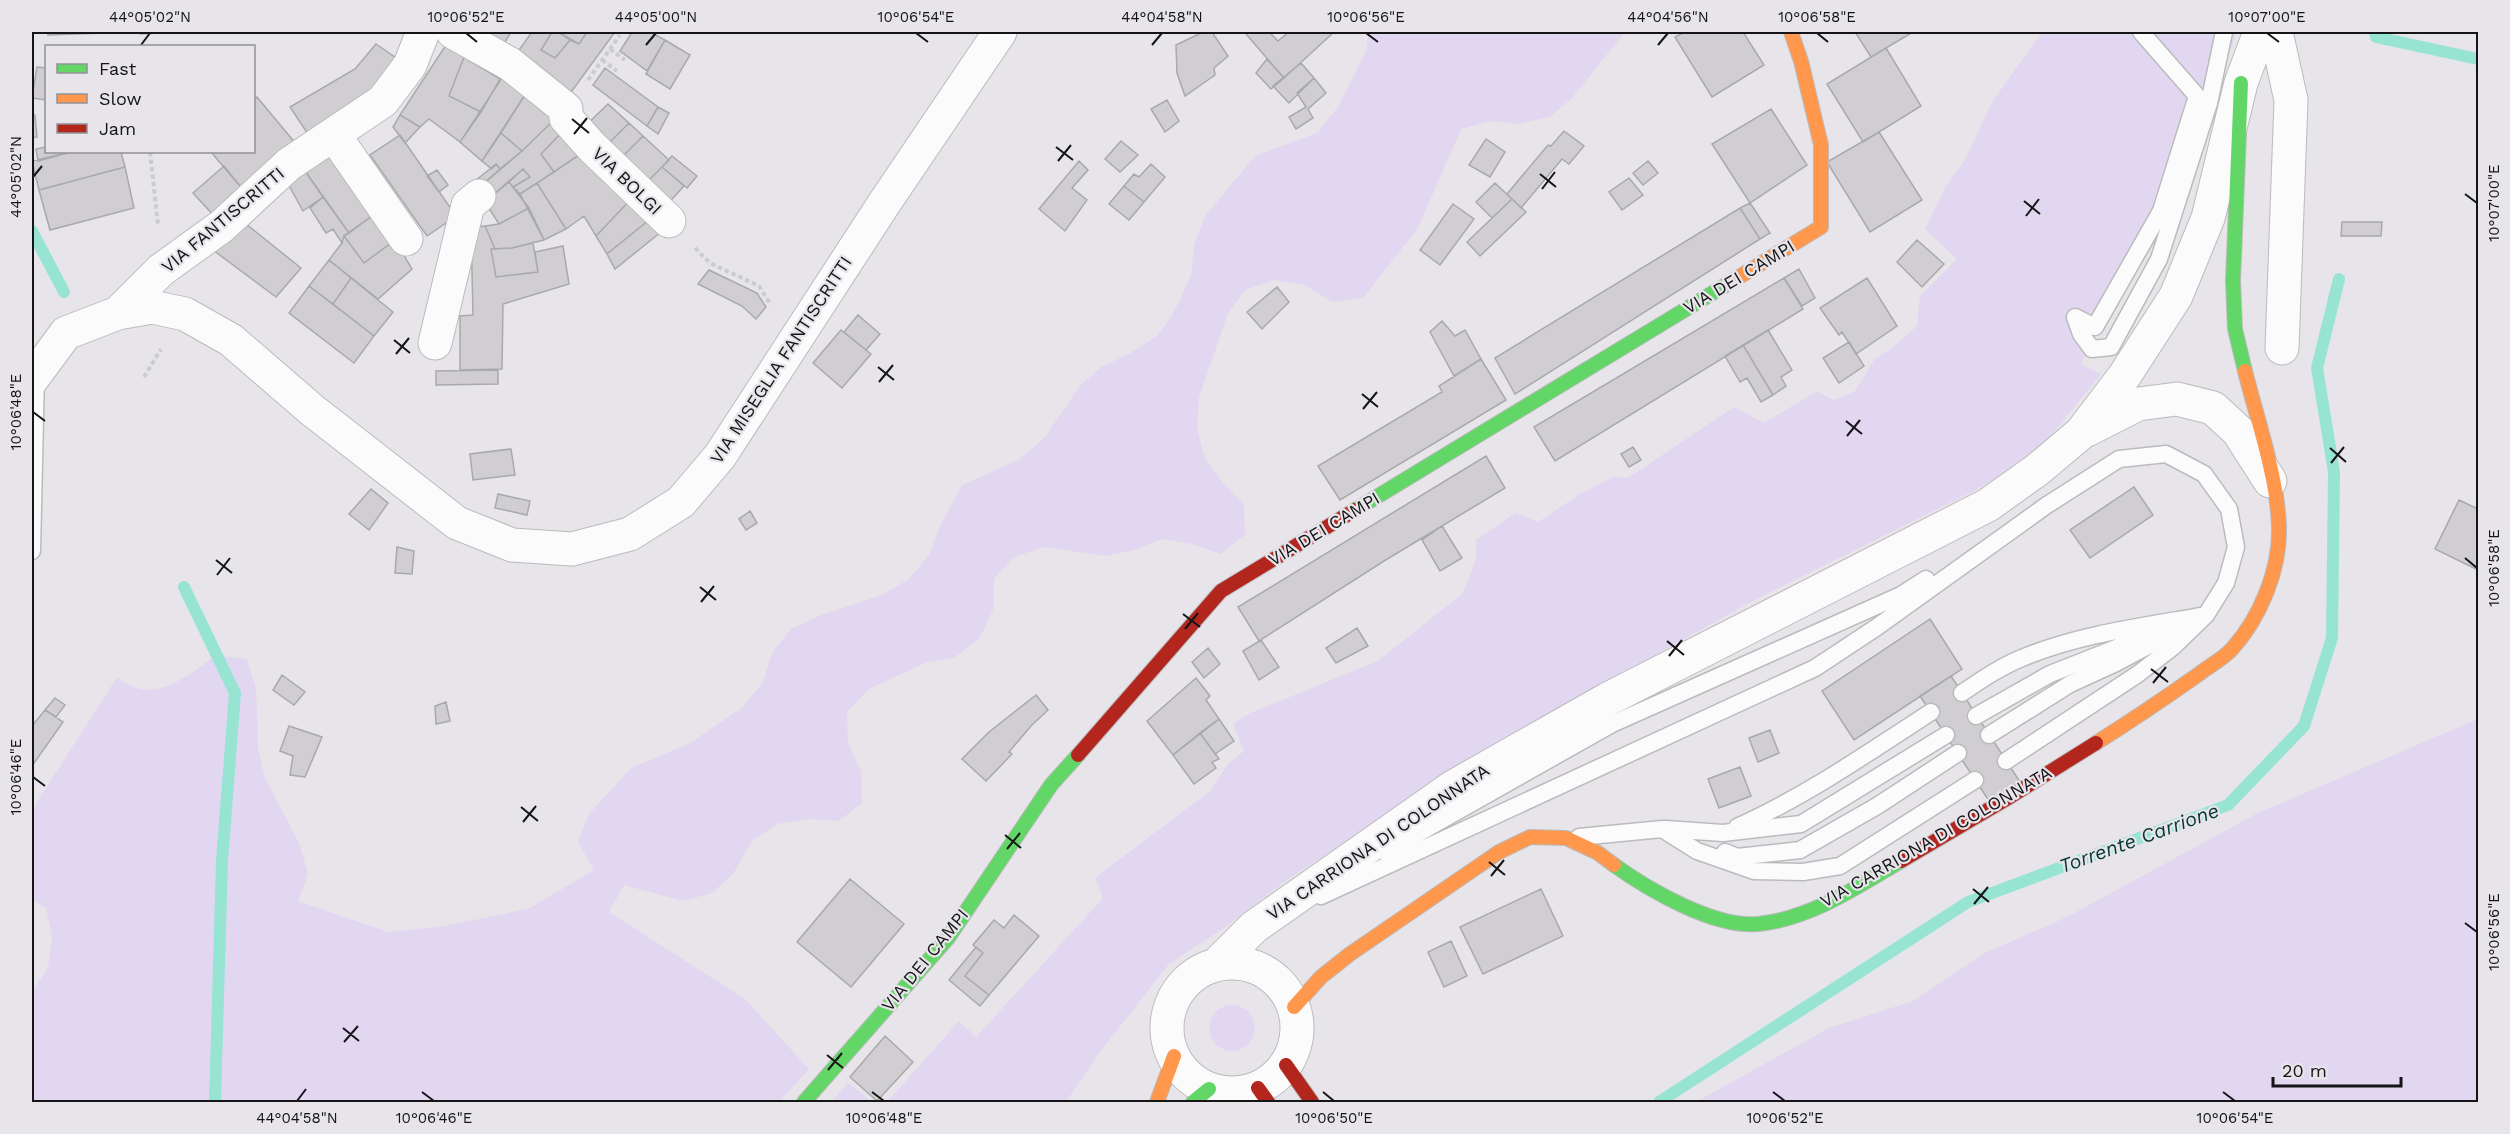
<svg xmlns="http://www.w3.org/2000/svg" width="2510" height="1134" font-family="'Work Sans',sans-serif">
  <style>
    .green { fill: #e2d7f1 }
    .lines { fill: none; stroke-linecap: round; stroke-linejoin: round }
    .stream { stroke: #98e4d3; stroke-width: 12 }
    .building { fill: #d0ced1; stroke: #a9a8ab; stroke-width: 1.5 }
    .lane-casing { stroke: #bbbabc; stroke-width: 19 }
    .street-casing { stroke: #bbbabc; stroke-width: 35 }
    .fast-casing { stroke: #bbbabc; stroke-width: 16 }
    .slow-casing { stroke: #bbbabc; stroke-width: 16 }
    .jam-casing { stroke: #bbbabc; stroke-width: 16 }
    .path { stroke: #cccccd; stroke-width: 4; stroke-dasharray: 4.5 3; stroke-linecap: butt }
    .lane { stroke: #fbfbfc; stroke-width: 16 }
    .street { stroke: #fbfbfc; stroke-width: 33 }
    .fast { stroke: #63d668; stroke-width: 14 }
    .slow { stroke: #ff974d; stroke-width: 14 }
    .jam { stroke: #b3261e; stroke-width: 14 }
    .ticks { fill: none; stroke: #151517; stroke-width: 2 }
    .labels { text-anchor: middle; stroke-width: 4.5; stroke-linejoin: round; paint-order: stroke }
    .street-label { font-size: 18px; fill: #151517; stroke: #e7e4ea }
    .water-label { font-size: 20px; font-style: italic; fill: #03382e; stroke: #e7e4ea }
    .neatline { fill: none; stroke: #151517; stroke-width: 2 }
    .ticks-label { font-size: 15px; text-anchor: middle; fill: #151517 }
  </style>
  <rect width="100%" height="100%" fill="#e7e5e9"/>
  <path class="green" d="M 1369,32 L 1625,32 L 1572,98 L 1550,117 L 1519,124 L 1490,121 L 1461,129 L 1418,228 L 1363,298 L 1332,302 L 1305,285 L 1274,280 L 1245,290 L 1228,313 L 1199,398 L 1197,429 L 1205,458 L 1222,482 L 1244,505 L 1245,535 L 1220,554 L 1192,544 L 1162,539 L 1134,550 L 1105,556 L 1044,547 L 1014,557 L 994,579 L 993,610 L 979,639 L 954,658 L 925,663 L 869,689 L 847,712 L 848,743 L 861,771 L 862,803 L 839,821 L 808,819 L 777,824 L 752,841 L 733,874 L 712,893 L 683,901 L 624,885 L 609,912 L 745,999 L 809,1069 L 779,1102 L 32,1102 L 32,991 L 48,968 L 52,938 L 46,908 L 32,899 L 32,810 L 117,677 C 152,707 186,677 216,655 L 247,659 L 256,688 L 258,749 L 265,778 L 300,845 L 308,874 L 298,901 L 388,932 L 444,926 L 528,909 L 594,870 L 578,842 L 589,814 L 631,768 L 690,743 L 743,707 L 763,682 L 772,653 L 791,629 L 821,615 L 882,595 L 909,579 L 929,555 L 940,526 L 962,485 L 1020,459 L 1045,437 L 1079,387 L 1101,367 L 1129,354 L 1157,336 L 1174,312 L 1191,275 L 1194,245 L 1205,216 L 1255,156 L 1317,133 L 1338,107 L 1366,51 Z
    M 2042,32 L 2236,32 L 2233,44 L 2201,106 L 2160,235 L 2097,332 L 2081,364 L 2101,374 L 2049,438 L 2000,476 L 1974,491 L 1755,600 L 1519,730 L 1288,879 L 1224,928 L 1169,964 L 1100,1052 L 1066,1102 L 887,1102 L 959,1021 L 976,1037 L 1103,898 L 1095,878 L 1210,791 L 1229,763 L 1244,751 L 1233,724 L 1250,713 L 1378,661 L 1463,593 L 1476,559 L 1476,540 L 1515,513 L 1538,522 L 1580,494 L 1613,477 L 1628,478 L 1734,407 L 1764,423 L 1817,391 L 1833,400 L 1855,391 L 1874,360 L 1894,346 L 1917,326 L 1920,296 L 1957,259 L 1925,229 L 1946,186 L 1964,162 L 1992,102 Z
    M 2478,719 L 2478,1102 L 1696,1102 L 1829,1028 L 1913,1001 L 1985,953 L 2069,916 L 2258,813 Z
    M1209 1028a23 23 0 1 1 46 0a23 23 0 1 1-46 0Z
    M 848,1083 L 872,1102 L 831,1102 Z"/>
  <g class="lines">
    <path class="stream" d="M 2375,32 L 2376,37 L 2478,59
      M 32,231 L 64,292
      M 184,587 L 235,693 L 222,861 L 215,1102
      M 1659,1102 L 1968,902 L 2228,805 L 2304,726 L 2332,638 L 2334,472 L 2317,368 L 2339,279"/>
  </g>
  <path class="building" d="M 48,32 L 103,32 L 104,33 L 48,35 Z
    M 140,32 L 187,32 L 140,34 Z
    M 489,32 L 511,32 L 502,47 L 485,37 Z
    M 532,32 L 552,32 L 541,50 L 555,58 L 570,40 L 579,44 L 587,32 L 615,32 L 569,95 L 514,57 Z
    M 552,32 L 558,32 L 570,40 L 555,58 L 541,50 Z
    M 558,32 L 587,32 L 579,44 Z
    M 632,32 L 650,32 L 665,40 L 647,71 L 620,51 Z
    M 1203,32 L 1212,32 L 1228,56 L 1214,68 L 1215,75 L 1185,96 L 1177,73 L 1176,45 Z
    M 1248,32 L 1269,32 L 1278,41 L 1289,32 L 1334,32 L 1284,78 L 1246,34 Z
    M 1685,32 L 1743,32 L 1764,65 L 1712,97 L 1675,37 Z
    M 1855,32 L 1913,32 L 1871,57 Z
    M 665,40 L 690,55 L 670,89 L 646,74 Z
    M 376,44 L 402,62 L 378,95 L 310,137 L 290,107 L 355,69 Z
    M 446,45 L 464,57 L 449,96 L 481,112 L 460,142 L 429,119 L 420,127 L 400,115 Z
    M 1886,48 L 1921,106 L 1863,142 L 1827,84 Z
    M 464,57 L 500,79 L 481,112 L 449,96 Z
    M 1267,59 L 1284,78 L 1271,89 L 1256,73 Z
    M 1301,63 L 1314,78 L 1289,103 L 1273,86 Z
    M 37,67 L 46,68 L 46,100 L 32,98 Z
    M 605,68 L 658,107 L 647,126 L 593,85 Z
    M 505,73 L 528,90 L 482,161 L 460,142 Z
    M 1314,78 L 1326,93 L 1308,109 L 1313,118 L 1296,129 L 1289,117 L 1306,107 L 1297,93 Z
    M 528,90 L 557,117 L 522,151 L 501,133 Z
    M 257,97 L 296,144 L 244,191 L 211,152 L 254,152 L 254,100 Z
    M 1167,100 L 1179,121 L 1165,132 L 1151,109 Z
    M 608,104 L 629,123 L 603,149 L 582,129 Z
    M 658,107 L 669,113 L 658,134 L 647,126 Z
    M 1771,109 L 1807,165 L 1750,203 L 1712,144 Z
    M 32,115 L 35,115 L 37,137 L 32,138 Z
    M 400,115 L 420,127 L 405,143 L 393,127 Z
    M 557,117 L 566,128 L 541,154 L 554,172 L 520,194 L 513,187 L 530,177 L 523,169 L 485,202 L 475,191 L 522,151 Z
    M 629,123 L 643,136 L 617,162 L 603,149 Z
    M 566,128 L 585,151 L 554,172 L 541,154 Z
    M 1564,131 L 1584,146 L 1569,164 L 1562,159 L 1521,208 L 1507,194 L 1548,145 L 1551,146 Z
    M 1879,132 L 1922,200 L 1870,232 L 1827,162 Z
    M 501,133 L 522,151 L 500,169 L 496,164 L 492,169 L 482,161 Z
    M 400,135 L 456,216 L 427,236 L 370,155 Z
    M 643,136 L 669,160 L 642,187 L 617,162 Z
    M 1486,139 L 1505,152 L 1490,177 L 1469,165 Z
    M 1121,141 L 1138,155 L 1120,172 L 1105,159 Z
    M 46,147 L 46,152 L 71,152 L 38,161 L 36,149 Z
    M 331,148 L 376,213 L 349,233 L 303,168 Z
    M 585,151 L 634,196 L 596,236 L 584,216 L 566,229 L 537,183 Z
    M 71,152 L 121,152 L 125,167 L 39,190 L 32,161 Z
    M 672,156 L 697,176 L 687,188 L 662,167 Z
    M 1079,161 L 1088,170 L 1072,188 L 1087,200 L 1065,231 L 1039,209 Z
    M 1648,161 L 1658,173 L 1643,185 L 1633,173 Z
    M 496,164 L 500,169 L 475,191 L 470,185 Z
    M 1151,164 L 1165,177 L 1144,202 L 1124,186 L 1134,174 L 1139,177 Z
    M 224,166 L 244,191 L 215,217 L 193,193 Z
    M 125,167 L 134,208 L 50,230 L 39,190 Z
    M 662,167 L 684,186 L 663,209 L 642,187 Z
    M 303,168 L 323,197 L 303,211 L 286,180 Z
    M 523,169 L 530,177 L 513,187 L 509,182 Z
    M 437,170 L 448,185 L 439,192 L 427,176 Z
    M 1629,178 L 1643,195 L 1622,210 L 1609,192 Z
    M 509,182 L 529,208 L 499,224 L 485,202 Z
    M 537,183 L 566,229 L 544,240 L 520,194 Z
    M 1495,183 L 1512,199 L 1492,218 L 1476,202 Z
    M 1124,186 L 1144,202 L 1129,220 L 1109,204 Z
    M 634,196 L 654,216 L 607,254 L 596,236 Z
    M 323,197 L 349,233 L 344,236 L 342,243 L 333,229 L 326,233 L 310,208 Z
    M 1512,199 L 1526,212 L 1480,256 L 1467,242 Z
    M 1750,203 L 1770,233 L 1760,239 L 1740,208 Z
    M 1453,204 L 1474,219 L 1440,265 L 1420,250 Z
    M 529,208 L 544,240 L 512,248 L 495,249 L 485,226 L 499,224 Z
    M 1740,208 L 1760,239 L 1515,394 L 1495,358 Z
    M 376,213 L 395,240 L 364,263 L 344,236 Z
    M 654,216 L 666,228 L 615,269 L 607,254 Z
    M 241,220 L 301,268 L 276,297 L 213,250 Z
    M 2342,222 L 2382,222 L 2381,236 L 2341,236 Z
    M 485,226 L 495,249 L 491,249 L 496,277 L 538,272 L 535,252 L 563,246 L 569,284 L 503,304 L 502,369 L 460,370 L 460,316 L 473,315 L 471,228 Z
    M 344,236 L 364,263 L 395,240 L 412,269 L 378,299 L 329,260 L 342,243 Z
    M 1917,240 L 1944,264 L 1922,287 L 1897,262 Z
    M 533,243 L 538,272 L 496,277 L 491,249 L 512,248 Z
    M 329,260 L 351,278 L 333,304 L 309,286 Z
    M 1799,269 L 1815,298 L 1802,306 L 1784,278 Z
    M 709,270 L 757,293 L 766,307 L 756,319 L 742,306 L 698,284 Z
    M 351,278 L 393,312 L 374,336 L 333,304 Z
    M 1784,278 L 1803,309 L 1555,461 L 1534,427 Z
    M 1867,278 L 1897,326 L 1856,354 L 1842,332 L 1839,335 L 1820,308 Z
    M 309,286 L 374,336 L 354,363 L 289,313 Z
    M 1277,287 L 1289,302 L 1262,329 L 1247,312 Z
    M 858,315 L 880,334 L 866,350 L 844,332 Z
    M 1442,321 L 1455,336 L 1465,330 L 1481,359 L 1454,376 L 1430,332 Z
    M 841,330 L 871,354 L 842,388 L 813,363 Z
    M 1768,330 L 1792,370 L 1781,377 L 1786,386 L 1773,395 L 1743,345 Z
    M 1849,342 L 1864,366 L 1839,383 L 1823,358 Z
    M 1743,345 L 1773,395 L 1761,402 L 1747,378 L 1740,382 L 1725,356 Z
    M 1481,359 L 1506,400 L 1340,500 L 1318,466 L 1442,392 L 1439,386 Z
    M 498,370 L 498,384 L 436,385 L 436,371 Z
    M 1633,447 L 1641,460 L 1629,467 L 1621,454 Z
    M 511,449 L 515,475 L 473,480 L 470,454 Z
    M 1486,456 L 1505,488 L 1384,561 L 1259,641 L 1238,607 Z
    M 2134,487 L 2153,515 L 2090,558 L 2070,530 Z
    M 371,489 L 388,503 L 369,530 L 349,514 Z
    M 498,494 L 530,501 L 527,515 L 495,508 Z
    M 2459,500 L 2478,509 L 2478,570 L 2435,549 Z
    M 750,511 L 757,523 L 746,530 L 739,519 Z
    M 1442,526 L 1462,558 L 1440,571 L 1422,540 Z
    M 397,547 L 414,551 L 412,574 L 395,573 Z
    M 1930,619 L 1962,669 L 1854,740 L 1822,691 Z
    M 1357,628 L 1368,646 L 1336,663 L 1326,648 Z
    M 1261,640 L 1279,667 L 1259,680 L 1243,651 Z
    M 1208,648 L 1220,664 L 1204,678 L 1192,662 Z
    M 282,675 L 305,692 L 294,705 L 273,690 Z
    M 1951,676 L 2022,785 L 1991,804 L 1920,696 Z
    M 1196,678 L 1210,696 L 1206,700 L 1219,719 L 1173,755 L 1147,721 Z
    M 1036,695 L 1048,710 L 1031,726 L 1009,752 L 1012,754 L 986,781 L 962,759 L 989,732 Z
    M 55,698 L 65,705 L 56,717 L 45,710 Z
    M 446,702 L 450,721 L 436,724 L 435,706 Z
    M 45,710 L 63,722 L 32,766 L 32,726 Z
    M 1219,719 L 1234,741 L 1215,754 L 1200,733 Z
    M 289,726 L 322,737 L 305,777 L 290,775 L 293,756 L 280,751 Z
    M 1770,730 L 1779,753 L 1758,762 L 1749,738 Z
    M 1200,733 L 1219,759 L 1212,762 L 1216,768 L 1194,784 L 1173,755 Z
    M 1740,767 L 1751,796 L 1719,808 L 1708,779 Z
    M 850,879 L 904,924 L 851,987 L 797,942 Z
    M 1541,889 L 1563,936 L 1483,974 L 1460,927 Z
    M 1014,915 L 1039,936 L 989,995 L 965,976 L 983,953 L 973,945 L 994,920 L 1004,928 Z
    M 1451,941 L 1467,976 L 1444,987 L 1428,952 Z
    M 976,947 L 983,953 L 965,976 L 989,995 L 980,1006 L 949,980 Z
    M 885,1036 L 913,1062 L 877,1101 L 850,1077 Z"/>
  <g class="lines">
    <g class="lane-casing">
      <path id="lane" d="M 2141,32 L 2197,96 L 2161,211 L 2095,327 L 2075,317 L 2081,334 L 2092,349 L 2111,347 L 2159,259 L 2209,103 L 2224,32
        M 32,551 L 36,373
        M 1962,693 C 1981,680 2000,667 2022,658 C 2079,634 2145,626 2206,615
        M 1976,716 L 2050,674 L 2157,632
        M 1989,735 L 2070,684 L 2116,663 L 2189,624
        M 1737,827 C 1806,796 1868,753 1931,712
        M 1666,829 L 1723,833 L 1801,824 L 1946,735
        M 1579,837 L 1662,829 L 1697,851 L 1754,871 L 1803,872 L 1840,866 L 1975,780
        M 1385,852 L 1612,724 L 1901,595 L 1926,579
        M 1725,852 L 1737,857 L 1800,850 L 1877,806 L 1958,753
        M 1321,896 L 1815,668 L 1877,627 L 2047,505 L 2119,459 L 2166,454 L 2204,474 L 2229,509 L 2236,547 L 2226,583 L 2206,615 L 2173,647 L 2138,674 L 2006,761"/>
    </g>
    <g class="street-casing">
      <path id="street" d="M 453,32 L 510,64 L 566,109 L 566,118 L 592,147 L 669,221
        M 2276,32 L 2291,100 L 2282,348
        M 334,135 L 406,239
        M 118,313 L 161,270 L 222,226 L 289,164 L 383,101 L 410,65 L 423,32
        M 435,343 L 468,205 L 479,196
        M 32,379 L 66,333 L 118,313 L 152,307 L 185,314 L 231,340 L 312,410 L 457,523 L 512,545 L 572,549 L 630,534 L 681,502 L 720,456 L 885,202 L 1000,32
        M 2089,429 L 2138,404 L 2177,399 L 2213,408 L 2238,431 L 2270,481
        M1167 1028a65 65 0 1 1 130 0a65 65 0 1 1-130 0Z
        M 1216,965 L 1254,927 L 1453,787 L 1608,699 L 1988,505 L 2037,470 L 2081,433 L 2125,375 L 2176,296 L 2208,218 L 2241,83 L 2260,32"/>
    </g>
    <g class="fast-casing">
      <path id="fast" d="M 2241,83 L 2233,281 L 2235,329 L 2245,371
        M 1355,510 L 1734,280
        M 1614,865 C 1649,890 1714,928 1758,924 C 1810,919 1857,887 1901,861
        M 804,1102 L 948,938 L 1051,785 L 1078,755
        M 1193,1102 L 1209,1089"/>
    </g>
    <g class="slow-casing">
      <path id="slow" d="M 1734,280 L 1821,227 L 1821,145 L 1801,61 L 1791,32
        M 2096,743 C 2131,721 2165,698 2199,674 C 2209,666 2223,659 2232,649 C 2260,618 2280,570 2279,528 C 2278,479 2257,419 2245,371
        M 1294,1007 L 1321,977 L 1350,954 L 1499,852 L 1530,837 L 1566,838 L 1598,853 L 1614,865
        M 1157,1102 L 1174,1056"/>
    </g>
    <g class="jam-casing">
      <path id="jam" d="M 1078,755 L 1221,591 L 1355,510
        M 1901,861 L 2008,798 L 2096,743
        M 1286,1065 L 1312,1102
        M 1258,1088 L 1268,1102"/>
    </g>
    <path class="path" d="M 610,49 L 625,60
      M 602,60 L 617,71
      M 588,80 L 620,35
      M 150,152 L 158,225
      M 695,248 L 710,263 L 759,286 L 771,305
      M 144,377 L 161,349"/>
    <use href="#lane" class="lane"/>
    <use href="#street" class="street"/>
    <use href="#fast" class="fast"/>
    <use href="#slow" class="slow"/>
    <use href="#jam" class="jam"/>
  </g>
  <path class="ticks" d="M 466,33 L 477,42M 916,33 L 928,42M 1366,33 L 1378,42M 1817,33 L 1828,42M 2267,33 L 2279,42M 141,45 L 150,33M 646,45 L 656,33M 1152,45 L 1162,33M 1658,45 L 1668,33M 572,119 L 589,133M 574,134 L 587,118M 1056,147 L 1073,160M 1058,161 L 1071,145M 1540,174 L 1556,187M 33,177 L 42,166M 1542,189 L 1555,172M 2465,194 L 2477,203M 2024,201 L 2040,214M 2026,216 L 2039,199M 394,340 L 410,353M 396,354 L 409,338M 878,367 L 894,380M 879,382 L 893,365M 1362,394 L 1378,407M 1363,409 L 1377,392M 33,412 L 45,421M 1846,421 L 1862,434M 1847,436 L 1860,420M 2330,448 L 2346,462M 2331,463 L 2344,447M 2465,558 L 2477,568M 216,560 L 232,573M 217,575 L 230,558M 700,587 L 716,600M 701,602 L 714,586M 1183,614 L 1200,627M 1185,629 L 1198,613M 1667,641 L 1684,655M 1669,656 L 1682,640M 2151,669 L 2168,682M 2153,683 L 2166,667M 33,777 L 45,786M 521,807 L 538,821M 523,822 L 536,806M 1005,835 L 1021,848M 1007,849 L 1020,833M 1489,862 L 1505,875M 1491,876 L 1504,860M 1973,889 L 1989,902M 1974,904 L 1988,887M 2465,923 L 2477,932M 343,1028 L 359,1041M 344,1042 L 358,1026M 827,1055 L 843,1068M 828,1070 L 842,1053M 422,1092 L 434,1101M 872,1092 L 884,1101M 1323,1092 L 1334,1101M 1773,1092 L 1785,1101M 2223,1092 L 2235,1101M 297,1101 L 306,1089"/>
  <g class="labels">
    <g class="street-label">
      <text transform="translate(627 181) rotate(44)" y="6">VIA BOLGI</text>
      <text transform="translate(223 220) rotate(-40)" y="6">VIA FANTISCRITTI</text>
      <text transform="translate(1739 277) rotate(-31)" y="6">VIA DEI CAMPI</text>
      <text transform="translate(781 360) rotate(-57)" y="6">VIA MISEGLIA FANTISCRITTI</text>
      <text transform="translate(1324 529) rotate(-31)" y="6">VIA DEI CAMPI</text>
      <text transform="translate(1936 837) rotate(-30)" y="6">VIA CARRIONA DI COLONNATA</text>
      <text transform="translate(1378 842) rotate(-34)" y="6">VIA CARRIONA DI COLONNATA</text>
      <text transform="translate(925 960) rotate(-51)" y="6">VIA DEI CAMPI</text>
    </g>
    <g class="water-label">
      <text transform="translate(2139 838) rotate(-20)" y="7">Torrente Carrione</text>
    </g>
  </g>
  <rect width="2510" height="1134" fill="none" stroke="#e7e4ea" stroke-width="66"/>
  <rect x="45" y="45" width="210" height="108" fill="#e7e4ea" stroke="#939196" stroke-width="1.5"/>
  <rect x="57" y="64" width="30" height="9" fill="#63d668" stroke="#939196" stroke-width="1.5"/>
  <text x="99" y="75" font-size="18" fill="#151517">Fast</text>
  <rect x="57" y="94" width="30" height="9" fill="#ff974d" stroke="#939196" stroke-width="1.5"/>
  <text x="99" y="105" font-size="18" fill="#151517">Slow</text>
  <rect x="57" y="124" width="30" height="9" fill="#b3261e" stroke="#939196" stroke-width="1.5"/>
  <text x="99" y="135" font-size="18" fill="#151517">Jam</text>
  <path d="M2273 1077v9h128v-9" fill="none" stroke="#151517" stroke-width="3"/>
  <text x="2282" y="1077" font-size="18" fill="#151517" stroke="#e7e4ea" stroke-width="4.5" paint-order="stroke">20 m</text>
  <rect x="33" y="33" width="2444" height="1068" class="neatline"/>
  <g class="ticks-label">
    <text x="150" y="22">44°05'02"N</text>
    <text x="466" y="22">10°06'52"E</text>
    <text x="656" y="22">44°05'00"N</text>
    <text x="916" y="22">10°06'54"E</text>
    <text x="1162" y="22">44°04'58"N</text>
    <text x="1366" y="22">10°06'56"E</text>
    <text x="1668" y="22">44°04'56"N</text>
    <text x="1817" y="22">10°06'58"E</text>
    <text x="2267" y="22">10°07'00"E</text>
    <text transform="translate(16 177) rotate(-90)" y="5">44°05'02"N</text>
    <text transform="translate(2494 203) rotate(-90)" y="5">10°07'00"E</text>
    <text transform="translate(16 412) rotate(-90)" y="5">10°06'48"E</text>
    <text transform="translate(2494 568) rotate(-90)" y="5">10°06'58"E</text>
    <text transform="translate(16 777) rotate(-90)" y="5">10°06'46"E</text>
    <text transform="translate(2494 932) rotate(-90)" y="5">10°06'56"E</text>
    <text x="297" y="1123">44°04'58"N</text>
    <text x="434" y="1123">10°06'46"E</text>
    <text x="884" y="1123">10°06'48"E</text>
    <text x="1334" y="1123">10°06'50"E</text>
    <text x="1785" y="1123">10°06'52"E</text>
    <text x="2235" y="1123">10°06'54"E</text>
  </g>
</svg>
